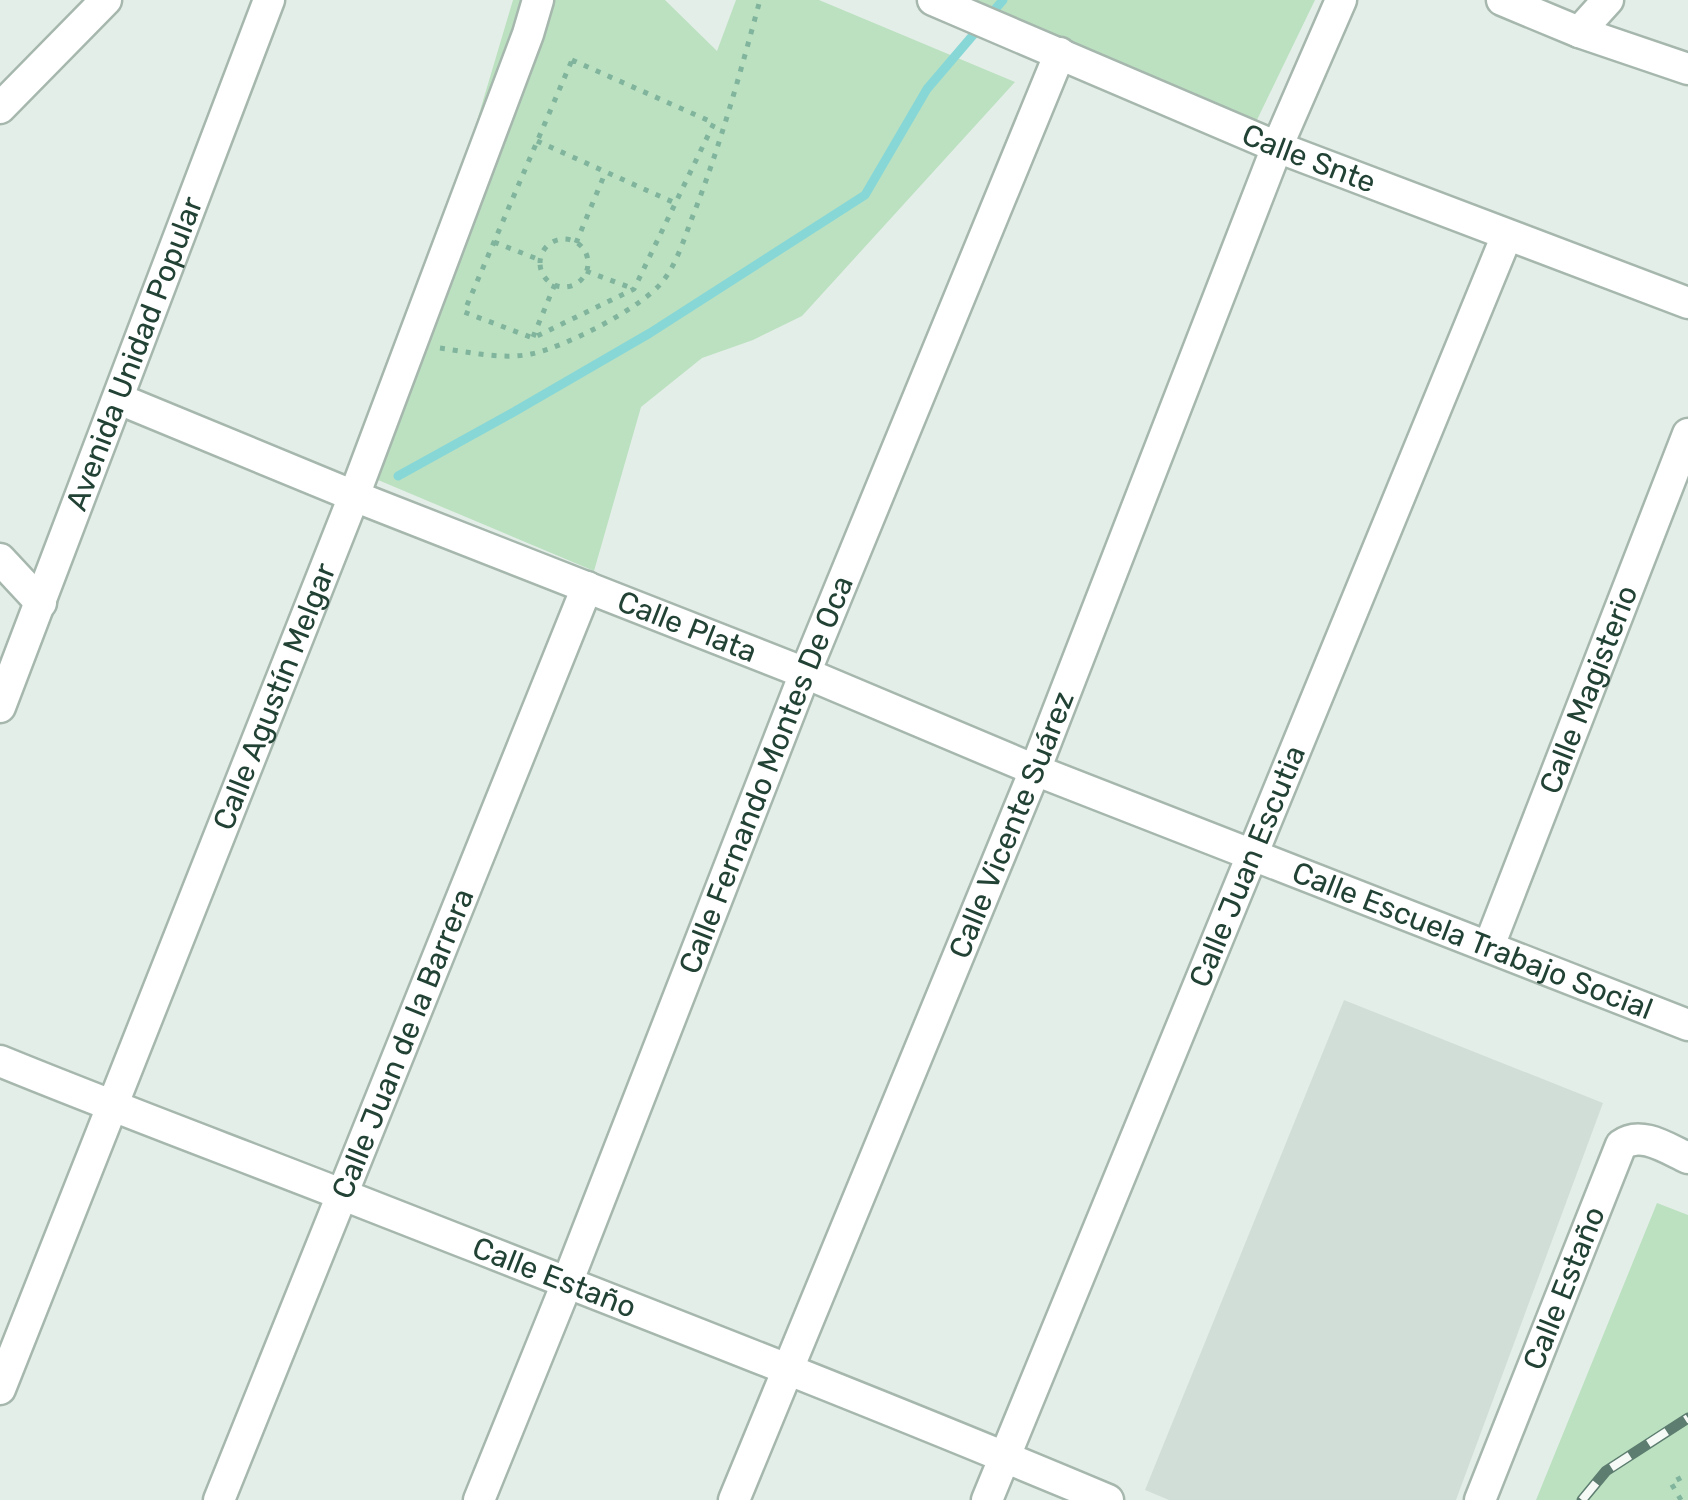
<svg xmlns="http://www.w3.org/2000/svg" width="1688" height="1500" font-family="Rubik,sans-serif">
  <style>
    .built { fill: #d1ded7 }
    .green { fill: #bbe1c0 }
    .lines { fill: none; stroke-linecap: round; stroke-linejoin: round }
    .stream { stroke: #88d7d7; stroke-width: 9 }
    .minor-casing { stroke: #a6b7ae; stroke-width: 35 }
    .path { stroke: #81b49d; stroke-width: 5; stroke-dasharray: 5 8; stroke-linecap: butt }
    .minor { stroke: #fff; stroke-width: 30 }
    .rail-casing { stroke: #5c7d6f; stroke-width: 11 }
    .rail { stroke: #f5faf7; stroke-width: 8; stroke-dasharray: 22; stroke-linecap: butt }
    .labels { text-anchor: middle; stroke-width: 9; stroke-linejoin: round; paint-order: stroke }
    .street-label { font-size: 30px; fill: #214234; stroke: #f5faf7 }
  </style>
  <rect width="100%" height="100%" fill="#e4eee8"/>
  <path class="built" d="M 1344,1000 L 1603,1103 L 1456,1500 L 1169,1500 L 1145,1490 Z"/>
  <path class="green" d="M 513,0 L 665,0 L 717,51 L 736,0 L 819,0 L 1015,82 L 802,316 L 753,340 L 702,358 L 641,407 L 594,571 L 371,477 Z
    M 964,0 L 1315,0 L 1254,126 Z
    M 1657,1203 L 1688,1215 L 1688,1500 L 1536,1500 Z"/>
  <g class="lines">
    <path class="stream" d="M 398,476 L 512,413 L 650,333 L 865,195 L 927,89 L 1003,0"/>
    <g class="minor-casing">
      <g id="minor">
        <path id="s1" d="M 933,0 L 1277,147 L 1688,303"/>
        <path d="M 1502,0 L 1579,32 L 1688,69"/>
        <path d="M 1579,32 L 1608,0"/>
        <path d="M 0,108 L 106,0"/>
        <path id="s2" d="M 119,399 L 354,496 L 805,673 L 1035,770 L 1688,1025"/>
        <path d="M 0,559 L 41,603"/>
        <path id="s3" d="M 0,707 L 269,0"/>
        <path id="s4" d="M 1489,946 L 1688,434"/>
        <path id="s5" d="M 0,1061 C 115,1108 231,1151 346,1196 C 601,1296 856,1394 1108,1500"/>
        <path id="s6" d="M 0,1389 L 354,496 L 528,34 L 538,0"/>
        <path id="s7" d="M 219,1500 L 587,587"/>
        <path id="s8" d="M 479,1500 L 567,1283 L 805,673 L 1060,53"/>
        <path id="s9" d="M 734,1500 L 1035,770 L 1277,147 L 1341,0"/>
        <path id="s10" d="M 987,1500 L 1507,235"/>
        <path id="s11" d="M 1480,1500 L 1621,1145 C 1641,1130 1668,1149 1688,1158"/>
      </g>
    </g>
    <path class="path" d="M 572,60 L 714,123 L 634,289 L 533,338 L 464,312 Z
      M 537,141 L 675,203
      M540 263a24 24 0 1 1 48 0a24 24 0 1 1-48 0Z
      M 494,242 L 540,260
      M 576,243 L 606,171
      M 586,271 L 634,289
      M 533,337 L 555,284
      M 440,348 C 469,352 502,360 531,354 C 565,347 642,308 663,281 C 677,263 684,239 692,218 C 720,147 740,74 760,0
      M 1681,1500 L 1671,1483 L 1688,1474"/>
    <use href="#minor" class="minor"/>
    <g class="rail-casing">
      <path id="rail" d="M 1582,1500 L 1606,1471 L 1688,1418"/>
    </g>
    <use href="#rail" class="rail"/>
  </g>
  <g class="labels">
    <g class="street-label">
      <text dy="10" stroke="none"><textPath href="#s1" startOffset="408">Calle Snte</textPath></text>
      <text dy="10" stroke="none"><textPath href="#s3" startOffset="378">Avenida Unidad Popular</textPath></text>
      <text dy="10" stroke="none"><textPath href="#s2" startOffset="612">Calle Plata</textPath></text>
      <text dy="10" stroke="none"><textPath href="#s4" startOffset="275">Calle Magisterio</textPath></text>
      <text dy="10" stroke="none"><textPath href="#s6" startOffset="745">Calle Agustín Melgar</textPath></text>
      <text dy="10" stroke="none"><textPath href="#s8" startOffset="780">Calle Fernando Montes De Oca</textPath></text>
      <text dy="10" stroke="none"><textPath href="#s9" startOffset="730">Calle Vicente Suárez</textPath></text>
      <text dy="10" stroke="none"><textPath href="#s10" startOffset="685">Calle Juan Escutia</textPath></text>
      <text dy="10" stroke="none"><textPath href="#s2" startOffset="1458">Calle Escuela Trabajo Social</textPath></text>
      <text dy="10" stroke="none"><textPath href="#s7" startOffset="492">Calle Juan de la Barrera</textPath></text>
      <text dy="10" stroke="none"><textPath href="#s5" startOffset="595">Calle Estaño</textPath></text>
      <text dy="10" stroke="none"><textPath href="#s11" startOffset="228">Calle Estaño</textPath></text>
    </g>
  </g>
</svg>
